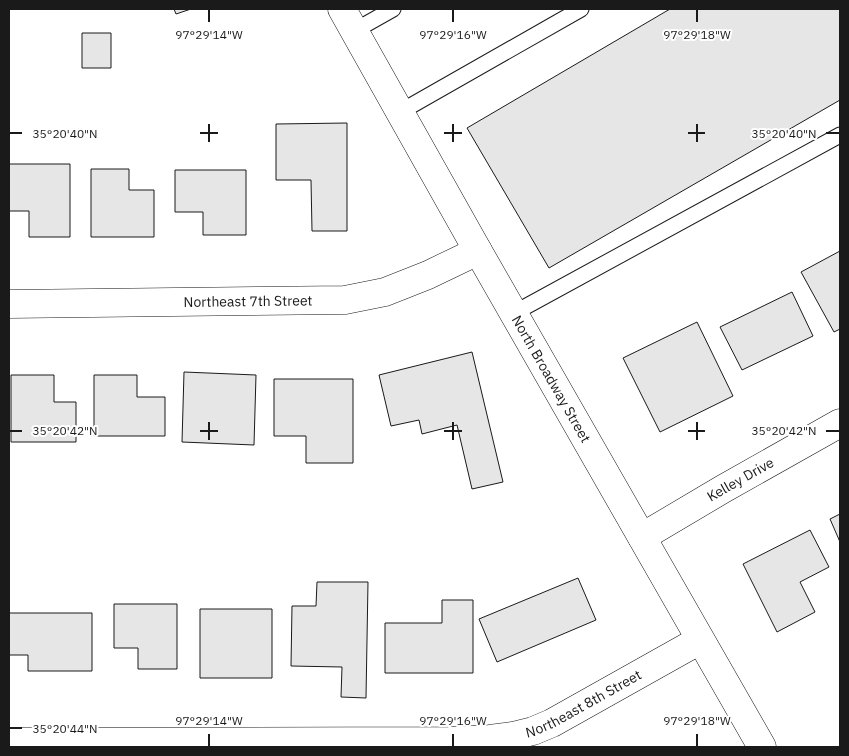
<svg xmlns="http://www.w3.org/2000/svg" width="849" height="756" font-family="'IBM Plex Sans',sans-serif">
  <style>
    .building { fill: #e6e6e6; stroke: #1a1a1a }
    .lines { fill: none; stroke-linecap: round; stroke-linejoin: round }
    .lane-casing { stroke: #1a1a1a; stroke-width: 17 }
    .street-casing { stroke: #1a1a1a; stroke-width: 29 }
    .secondary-casing { stroke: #1a1a1a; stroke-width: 29 }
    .lane { stroke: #fff; stroke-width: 15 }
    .street { stroke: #fff; stroke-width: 28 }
    .secondary { stroke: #fff; stroke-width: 28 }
    .ticks { fill: none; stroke: #1a1a1a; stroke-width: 2 }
    .labels { text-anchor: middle; stroke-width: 4; stroke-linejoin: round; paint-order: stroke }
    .street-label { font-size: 14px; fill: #1a1a1a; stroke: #fff }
    .ticks-label { font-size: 12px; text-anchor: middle; fill: #1a1a1a; stroke: #fff; stroke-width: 4; stroke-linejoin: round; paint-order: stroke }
  </style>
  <rect width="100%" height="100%" fill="#fff"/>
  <path class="building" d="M 174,9 L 191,9 L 176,14 Z
    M 670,9 L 840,9 L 840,100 L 549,268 L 467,128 Z
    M 82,33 L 111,33 L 111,68 L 82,68 Z
    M 347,123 L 347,231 L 312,231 L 311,180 L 276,180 L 276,124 Z
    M 9,164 L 70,164 L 70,237 L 29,237 L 29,211 L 9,211 Z
    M 91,169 L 129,169 L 129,190 L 154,190 L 154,237 L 91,237 Z
    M 175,170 L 246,170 L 246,235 L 203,235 L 203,212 L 175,212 Z
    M 840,251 L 840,329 L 834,332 L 801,272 Z
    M 792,292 L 813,336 L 742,370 L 720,327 Z
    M 697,322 L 733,396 L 660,432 L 623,358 Z
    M 472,352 L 503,482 L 472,489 L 457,425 L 422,434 L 419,420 L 391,426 L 379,375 Z
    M 184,372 L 256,375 L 254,445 L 182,442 Z
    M 11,375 L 54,375 L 54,402 L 76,402 L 76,442 L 11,442 Z
    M 94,375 L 137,375 L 137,397 L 165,397 L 165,436 L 94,436 Z
    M 274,379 L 353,379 L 353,463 L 306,463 L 306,436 L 274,436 Z
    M 840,514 L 840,542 L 830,519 Z
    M 810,530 L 829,567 L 800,582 L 815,612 L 777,632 L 743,564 Z
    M 578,578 L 596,620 L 497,662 L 479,619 Z
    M 317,582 L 368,582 L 366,698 L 341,697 L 342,667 L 291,666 L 292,606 L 316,606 Z
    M 442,600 L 473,600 L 473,673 L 385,673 L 385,623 L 442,623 Z
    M 114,604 L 177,604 L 177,669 L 138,669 L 138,648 L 114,648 Z
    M 200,609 L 272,609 L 272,678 L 200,678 Z
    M 9,613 L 92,613 L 92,671 L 28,671 L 28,655 L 9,655 Z"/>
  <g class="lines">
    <g class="lane-casing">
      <path id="lane" d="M 354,31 L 393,9
        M 400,112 L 581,9
        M 514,313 L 840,135"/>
    </g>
    <g class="street-casing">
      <g id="street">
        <path id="s1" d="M 9,304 L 345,300 L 385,292 L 428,275 L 478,251"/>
        <path id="s2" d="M 642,537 L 723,489 L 840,423"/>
        <path id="s3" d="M 9,742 L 449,741 L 490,739 L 513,736 L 533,731 L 552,723 L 700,640"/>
      </g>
    </g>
    <g class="secondary-casing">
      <g id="secondary">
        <path id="s4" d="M 342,9 L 478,251 L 762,747"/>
      </g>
    </g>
    <use href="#lane" class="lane"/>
    <use href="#street" class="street"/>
    <use href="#secondary" class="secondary"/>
  </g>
  <path class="ticks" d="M 209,10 L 209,22M 453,10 L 453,22M 697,10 L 697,22M 209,124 L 209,142M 453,124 L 453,142M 697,124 L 697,142M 10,133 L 22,133M 200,133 L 218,133M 444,133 L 462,133M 688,133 L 705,133M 826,133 L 839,133M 209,422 L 209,440M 453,422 L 453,440M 697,422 L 697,440M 10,431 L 22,431M 200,431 L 218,431M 444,431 L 462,431M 688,431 L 705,431M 826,431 L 839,431M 10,728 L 22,728M 209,734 L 209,746M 453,734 L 453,746M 697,734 L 697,746"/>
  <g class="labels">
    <g class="street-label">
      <text dy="5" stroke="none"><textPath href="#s1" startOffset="239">Northeast 7th Street</textPath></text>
      <text dy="5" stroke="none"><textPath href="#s4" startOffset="425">North Broadway Street</textPath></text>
      <text dy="5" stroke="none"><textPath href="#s2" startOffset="114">Kelley Drive</textPath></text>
      <text dy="5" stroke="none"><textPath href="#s3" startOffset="582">Northeast 8th Street</textPath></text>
    </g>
  </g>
  <g class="ticks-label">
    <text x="209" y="39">97°29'14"W</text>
    <text x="453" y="39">97°29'16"W</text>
    <text x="697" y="39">97°29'18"W</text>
    <text x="784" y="138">35°20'40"N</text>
    <text x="65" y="138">35°20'40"N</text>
    <text x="784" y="435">35°20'42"N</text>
    <text x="65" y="435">35°20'42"N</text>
    <text x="209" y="725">97°29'14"W</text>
    <text x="453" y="725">97°29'16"W</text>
    <text x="697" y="725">97°29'18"W</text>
    <text x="65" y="733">35°20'44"N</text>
  </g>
  <rect width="849" height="756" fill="none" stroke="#1a1a1a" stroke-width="20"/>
</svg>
